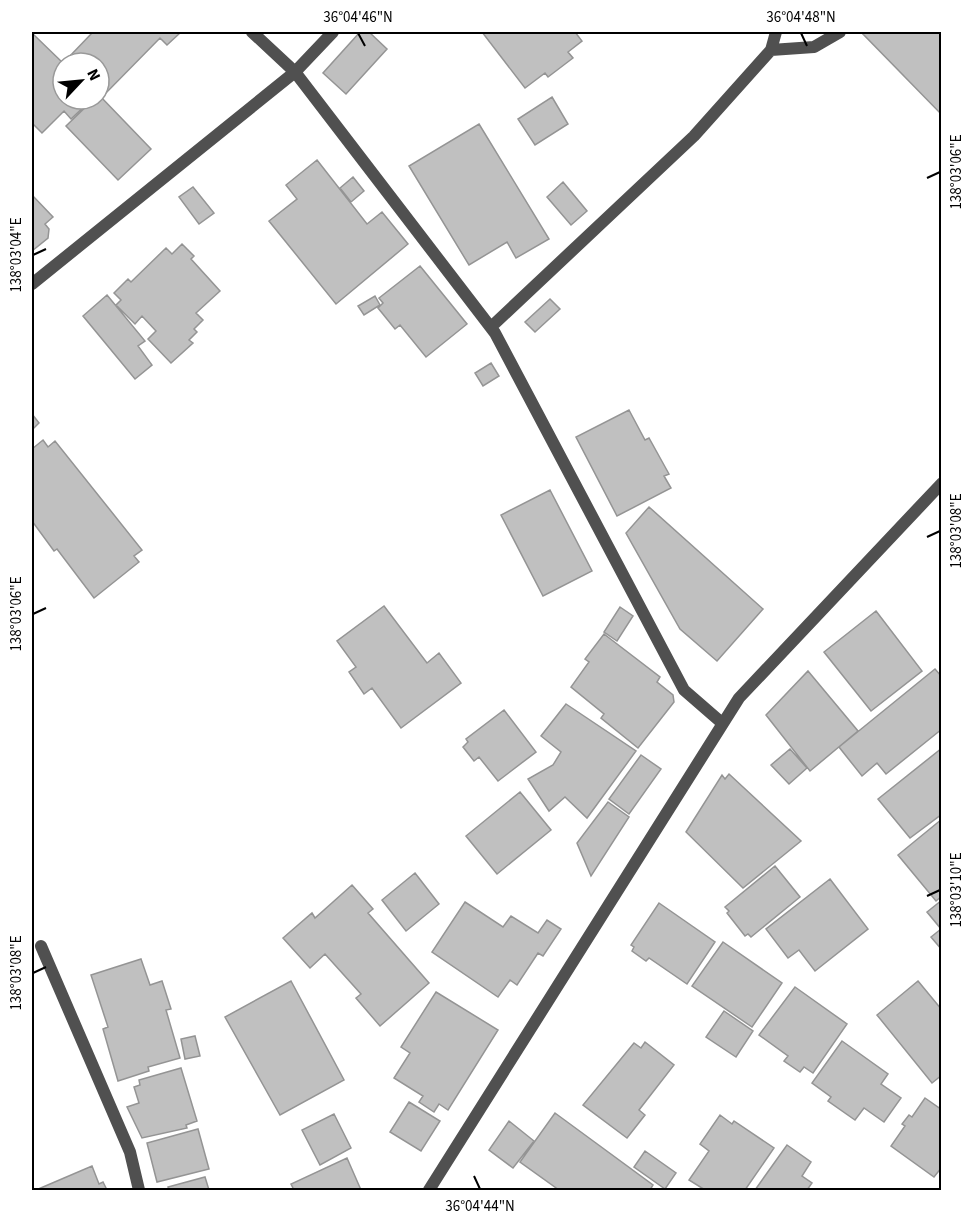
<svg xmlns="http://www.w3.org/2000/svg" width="973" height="1222" font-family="'Source Sans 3',sans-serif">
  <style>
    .building { fill: #c0c0c0; stroke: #949494; stroke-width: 1.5 }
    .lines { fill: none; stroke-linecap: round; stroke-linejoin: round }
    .street { stroke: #505050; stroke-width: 12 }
    .ticks { fill: none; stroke: #000; stroke-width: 2 }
    .neatline { fill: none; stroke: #000; stroke-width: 2 }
    .ticks-label { font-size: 15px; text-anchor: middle; fill: #000 }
  </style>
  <rect width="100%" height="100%" fill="#fff"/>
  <path class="building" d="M 93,32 L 181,32 L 167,45 L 160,38 L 105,94 L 99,88 L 99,63 L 73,63 L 68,58 Z
    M 360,32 L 369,32 L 387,49 L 346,94 L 323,73 Z
    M 482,32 L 575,32 L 582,41 L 568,52 L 573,58 L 548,77 L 545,73 L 525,88 Z
    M 866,32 L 942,32 L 942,115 L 863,34 Z
    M 33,34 L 63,63 L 63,99 L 92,99 L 71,119 L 64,111 L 42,133 L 33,124 L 32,126 L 32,36 Z
    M 99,95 L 151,149 L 118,180 L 66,126 L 94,99 L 99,99 Z
    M 552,97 L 568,124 L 535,145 L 518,119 Z
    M 479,124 L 549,239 L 516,258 L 507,242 L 469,265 L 409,166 Z
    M 317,160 L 367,224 L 382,212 L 408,244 L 336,304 L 269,221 L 297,199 L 286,185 Z
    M 353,177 L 364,191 L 351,202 L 340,188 Z
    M 563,182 L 587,211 L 571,225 L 547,197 Z
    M 193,187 L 214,213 L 199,224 L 179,197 Z
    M 32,195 L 53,217 L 45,224 L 49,229 L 48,238 L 32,251 Z
    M 182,244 L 194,256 L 191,259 L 220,291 L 196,313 L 203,320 L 194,329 L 197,332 L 189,340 L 193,343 L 171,363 L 148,339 L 156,331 L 142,316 L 135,324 L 116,305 L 121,300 L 114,293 L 128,279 L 131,282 L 166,248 L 172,254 Z
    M 420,266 L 467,324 L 426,357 L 400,325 L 395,329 L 378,308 L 383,303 L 379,298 Z
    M 107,295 L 145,341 L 138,346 L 152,365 L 135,379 L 83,316 Z
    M 375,296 L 380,305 L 364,315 L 358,306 Z
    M 550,299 L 560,309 L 535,332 L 525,322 Z
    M 491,363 L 499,376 L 483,386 L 475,373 Z
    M 629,410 L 645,440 L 649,438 L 669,474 L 664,476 L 671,488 L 617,516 L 576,437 Z
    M 32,414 L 39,423 L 32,430 Z
    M 43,440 L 48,447 L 55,441 L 142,550 L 134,556 L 139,562 L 94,598 L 57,549 L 54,551 L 32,521 L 32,449 Z
    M 550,490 L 592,571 L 543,596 L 501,515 Z
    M 649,507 L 763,609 L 717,661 L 680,629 L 626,533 Z
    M 384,606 L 427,663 L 439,653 L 461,683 L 401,728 L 372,688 L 364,694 L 349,672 L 356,667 L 337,641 Z
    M 620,607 L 633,616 L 617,641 L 604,632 Z
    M 876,611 L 922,671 L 871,711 L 824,652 Z
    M 604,634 L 660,677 L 657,682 L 673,695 L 674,702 L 638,748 L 601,718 L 604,714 L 571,687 L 589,662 L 585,659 Z
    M 935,669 L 942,677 L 942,729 L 886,774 L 877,763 L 862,776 L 839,747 Z
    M 808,671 L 858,731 L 810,771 L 766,715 Z
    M 566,704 L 636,751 L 587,818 L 565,797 L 549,811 L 528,779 L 553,765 L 561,752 L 541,736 Z
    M 504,710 L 536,752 L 498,781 L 479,757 L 474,761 L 463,747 L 468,742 L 466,739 Z
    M 942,748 L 942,814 L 910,838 L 878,799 Z
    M 790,749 L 807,768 L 789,784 L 771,765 Z
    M 641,755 L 661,769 L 629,814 L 609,799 Z
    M 729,774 L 801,841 L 743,888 L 686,832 L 722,775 L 725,779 Z
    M 520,792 L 551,830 L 497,874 L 466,836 Z
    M 608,802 L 629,817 L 591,876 L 577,843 Z
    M 942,819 L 942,896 L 936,901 L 898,855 Z
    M 775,866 L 800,897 L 751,937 L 748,934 L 745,936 L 727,913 L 729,911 L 725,907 Z
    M 415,873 L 439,904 L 406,931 L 382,900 Z
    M 830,879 L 868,929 L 815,971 L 799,950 L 788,958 L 766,929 Z
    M 352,885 L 373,909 L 368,913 L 429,983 L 380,1026 L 356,998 L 361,994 L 325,954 L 310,968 L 283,938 L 312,913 L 315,918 Z
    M 942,900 L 942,950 L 931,937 L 941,929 L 927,912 Z
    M 465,902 L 503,927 L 511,916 L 538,933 L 547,920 L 561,929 L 543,956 L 538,953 L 517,985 L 510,980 L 498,997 L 432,952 Z
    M 659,903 L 715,942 L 687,984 L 649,958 L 646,961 L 632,951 L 634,947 L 631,945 Z
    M 723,942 L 782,983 L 752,1027 L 692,986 Z
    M 141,959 L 150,985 L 162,981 L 171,1009 L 166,1010 L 180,1058 L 148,1067 L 149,1071 L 118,1081 L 103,1029 L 108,1027 L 91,975 Z
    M 291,981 L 344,1080 L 280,1115 L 225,1017 Z
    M 918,981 L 942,1010 L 942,1075 L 932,1083 L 877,1015 Z
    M 795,987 L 847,1024 L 813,1073 L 804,1067 L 800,1072 L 784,1061 L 788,1056 L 759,1035 Z
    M 436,992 L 498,1030 L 448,1110 L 439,1104 L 434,1112 L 419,1102 L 423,1096 L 394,1078 L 410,1053 L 401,1047 Z
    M 724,1011 L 753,1031 L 736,1057 L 706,1037 Z
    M 195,1036 L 200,1056 L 185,1059 L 181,1039 Z
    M 842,1041 L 888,1074 L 881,1084 L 901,1098 L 884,1122 L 864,1108 L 855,1120 L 828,1101 L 831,1097 L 812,1083 Z
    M 645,1042 L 674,1065 L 639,1110 L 645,1115 L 627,1138 L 583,1105 L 634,1043 L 641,1048 Z
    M 181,1068 L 197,1121 L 186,1125 L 187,1128 L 142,1138 L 127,1107 L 139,1103 L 134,1087 L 140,1085 L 139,1080 Z
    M 925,1098 L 942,1110 L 942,1167 L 934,1177 L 891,1146 L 905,1126 L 902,1124 L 909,1115 L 912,1117 Z
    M 409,1102 L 440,1121 L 421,1151 L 390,1132 Z
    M 555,1113 L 653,1185 L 650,1190 L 559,1190 L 520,1162 Z
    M 334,1114 L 351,1148 L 320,1165 L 302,1130 Z
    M 720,1115 L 732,1124 L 734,1121 L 774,1148 L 745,1190 L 705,1190 L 689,1180 L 709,1151 L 700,1144 Z
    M 509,1121 L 534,1141 L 513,1168 L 489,1150 Z
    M 198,1129 L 209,1169 L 157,1182 L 147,1143 Z
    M 787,1145 L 811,1162 L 802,1176 L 812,1183 L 807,1190 L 755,1190 Z
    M 645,1151 L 676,1173 L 665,1189 L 634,1167 Z
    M 347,1158 L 361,1190 L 294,1190 L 291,1184 Z
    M 92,1166 L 99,1184 L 103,1182 L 107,1190 L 36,1190 Z
    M 205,1177 L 209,1190 L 169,1190 L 168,1187 Z"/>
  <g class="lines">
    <path class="street" d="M 252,32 L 295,72 L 495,333 L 684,690 L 722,723
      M 771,50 L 814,47 L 840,32
      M 32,284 L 295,72 L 333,32
      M 491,327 L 694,136 L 771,50 L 776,32
      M 41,946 L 130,1152 L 139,1190
      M 429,1190 L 739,698 L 942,483"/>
  </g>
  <path class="ticks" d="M 358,33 L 365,46M 801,33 L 807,46M 927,178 L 940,172M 33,255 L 46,249M 927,537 L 940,531M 33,614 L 46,608M 927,896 L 940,890M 33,973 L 46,967M 474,1176 L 480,1189"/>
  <rect width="973" height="1222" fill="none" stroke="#ffffff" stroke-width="66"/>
  <g transform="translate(81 81) rotate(64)"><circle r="28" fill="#ffffff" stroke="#999999" stroke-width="1.5"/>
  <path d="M0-4.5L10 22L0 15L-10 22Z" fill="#000000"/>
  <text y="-9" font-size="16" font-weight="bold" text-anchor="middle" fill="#000000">N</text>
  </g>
  <rect x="33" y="33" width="907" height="1156" class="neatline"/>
  <g class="ticks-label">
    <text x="358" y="22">36°04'46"N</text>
    <text x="801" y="22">36°04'48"N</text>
    <text transform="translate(956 172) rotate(-90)" y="5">138°03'06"E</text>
    <text transform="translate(16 255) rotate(-90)" y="5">138°03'04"E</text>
    <text transform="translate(956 531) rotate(-90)" y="5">138°03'08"E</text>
    <text transform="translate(16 614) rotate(-90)" y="5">138°03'06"E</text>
    <text transform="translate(956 890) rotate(-90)" y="5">138°03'10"E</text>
    <text transform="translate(16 973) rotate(-90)" y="5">138°03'08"E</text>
    <text x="480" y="1211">36°04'44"N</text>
  </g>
</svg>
